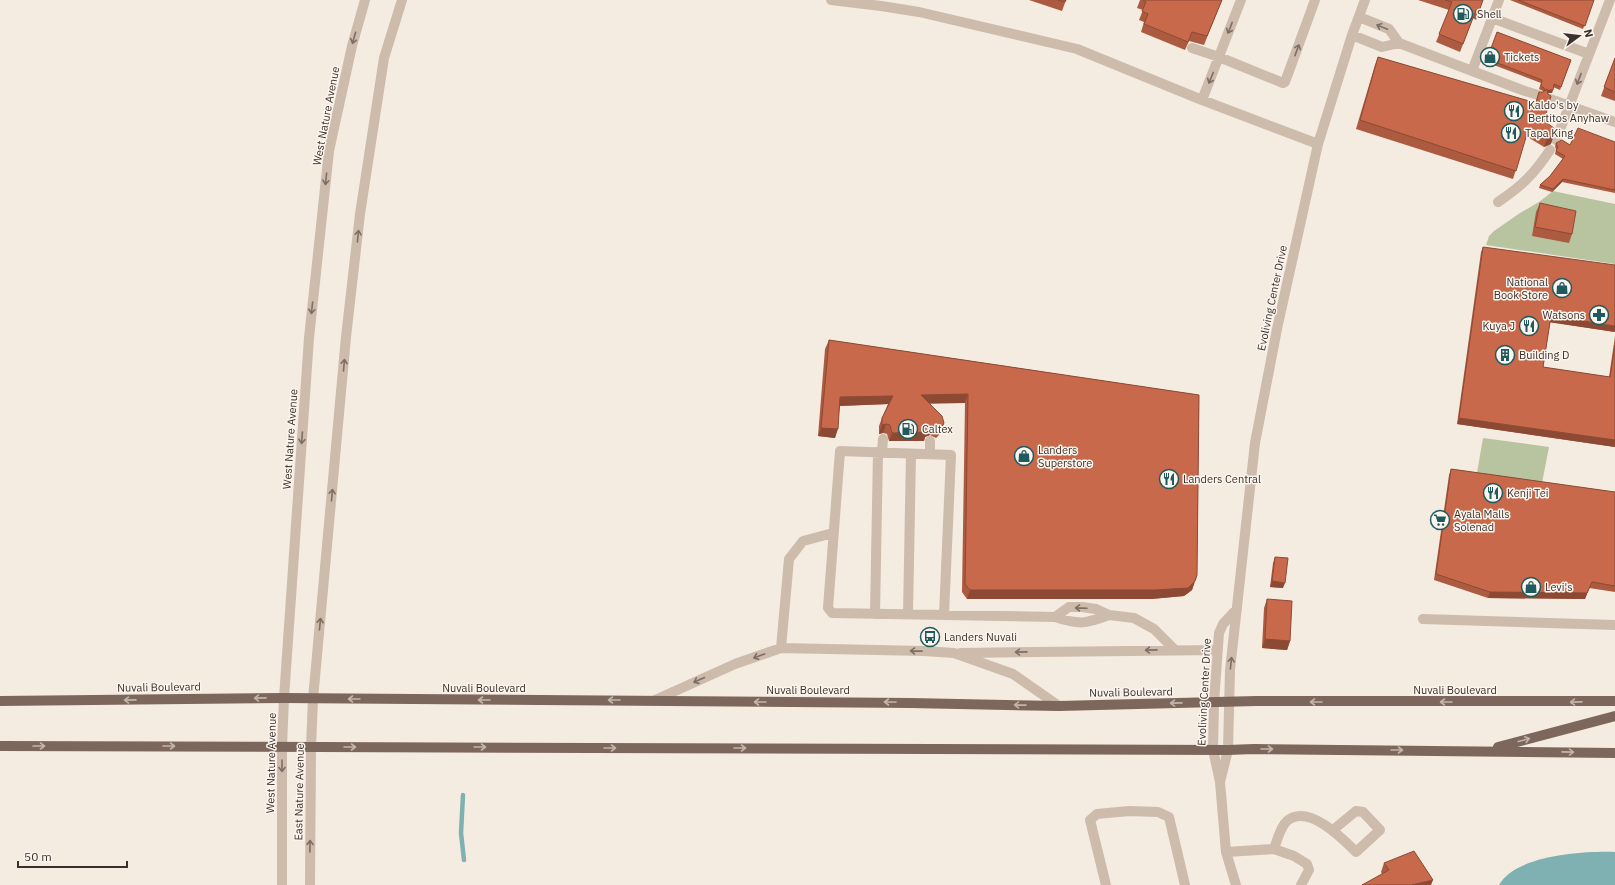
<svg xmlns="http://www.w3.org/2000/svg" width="1615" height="885" font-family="'IBM Plex Sans',sans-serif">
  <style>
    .green { fill: #b8c4a0 }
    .water { fill: #7fb0b2 }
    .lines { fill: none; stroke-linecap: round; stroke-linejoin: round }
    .stream { stroke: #7fb0b2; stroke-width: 4.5 }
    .minor { stroke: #cdbbac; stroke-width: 10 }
    .major { stroke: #7d675c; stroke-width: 10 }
    .wall { fill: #ac5a40 }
    .shaded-wall { fill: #8c4a34 }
    .building { fill: #c8694b; stroke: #8c4a34 }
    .oneway { stroke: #7d6f65 }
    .oneway2 { stroke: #c2b5ac }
    .labels { text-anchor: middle; stroke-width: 3; stroke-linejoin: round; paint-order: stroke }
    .poi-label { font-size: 11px; fill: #3b302b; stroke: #fbf5ee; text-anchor: start }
    .street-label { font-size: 11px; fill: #3b302b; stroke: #fbf5ee }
  </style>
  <rect width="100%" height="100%" fill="#f4ebe1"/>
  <path class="green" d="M 1553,191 L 1615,204 L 1615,264 L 1486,245 L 1489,236 L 1494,231 L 1520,213 L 1539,202 Z
    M 1483,438 L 1549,447 L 1542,483 L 1477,473 Z"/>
  <path class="water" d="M 1615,852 L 1615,885 L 1499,885 C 1516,855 1583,851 1615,852 Z"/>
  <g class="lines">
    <path class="stream" d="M 463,795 L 461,833 L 464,860"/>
    <path class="minor" d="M 831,0 L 881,6 L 919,12 L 1077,49 L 1202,100 L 1318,144
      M 1359,17 L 1389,29 L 1399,43
      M 1492,18 L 1589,54
      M 1352,35 L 1382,47 L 1399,43 L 1522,90 L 1538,95
      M 1192,48 L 1219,57 L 1283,83 L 1285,82 L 1315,0
      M 1472,71 L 1499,0
      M 1550,99 L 1615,122
      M 1202,100 L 1241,0
      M 1556,140 L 1610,0
      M 1498,202 C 1522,186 1534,174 1550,150
      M 882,452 L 883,439
      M 930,454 L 930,441
      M 875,614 L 878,452
      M 908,614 L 911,454
      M 944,615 L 951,455 L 840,451 L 828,608 L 832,613 L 1055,617 C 1080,625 1085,624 1109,615
      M 1055,617 L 1069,607 L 1082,607 L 1096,609 L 1109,615 L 1134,618 L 1154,629 L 1175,650
      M 1423,619 L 1615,625
      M 781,648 L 789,559 L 803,541 L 833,533
      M 960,653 L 1218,650
      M 653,701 L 735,664 L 781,648 L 924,651 L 954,653 L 1013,674 L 1059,706
      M 1220,782 L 1228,750 L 1230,670 L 1255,443 L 1277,329 L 1318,144 L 1352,35 L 1365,0
      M 1274,849 C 1277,841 1280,827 1287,821 C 1308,803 1343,839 1356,852 L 1380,830 L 1363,812 L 1356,811 L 1333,830
      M 1226,852 L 1274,849 L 1294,856 L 1307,864 L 1309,870 L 1301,885
      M 282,885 L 282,747 L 284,698 L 309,338 L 329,151 L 352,46 L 365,0
      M 310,885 L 311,747 L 313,699 L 346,337 L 360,214 L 384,58 L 402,0
      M 1106,885 L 1090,820 L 1097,814 L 1129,811 L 1158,812 L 1169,817 L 1185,885
      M 1236,885 L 1226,852 L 1220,782 L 1213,750 L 1214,702 L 1219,633 L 1223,624 L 1237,609"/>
    <path class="major" d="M 0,701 L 284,698 L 910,703 L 1059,706 L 1256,701 L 1615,701
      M 0,746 L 1228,750 L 1254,749 L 1615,753
      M 1498,747 L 1615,716"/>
  </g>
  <path class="wall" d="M 1029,0 L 1066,0 L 1062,11 Z
    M 1140,0 L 1222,0 L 1204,45 L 1189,41 L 1185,50 L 1141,32 L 1144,22 L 1139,20 L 1143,10 L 1137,8 Z
    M 1418,0 L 1483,0 L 1476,20 L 1473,18 L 1460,52 L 1436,42 L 1449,10 Z
    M 1510,0 L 1594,0 L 1583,29 Z
    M 1497,32 L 1571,60 L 1560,90 L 1553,87 L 1552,93 L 1548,93 L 1544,121 L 1551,144 L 1544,147 L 1526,136 L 1513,179 L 1356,129 L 1375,65 L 1378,57 L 1535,103 L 1539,92 L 1543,92 L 1543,91 L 1539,89 L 1541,83 L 1486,62 Z
    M 1615,58 L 1615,101 L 1601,96 Z
    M 1615,142 L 1615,193 L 1562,182 L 1552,192 L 1539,188 L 1540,185 L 1550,176 L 1563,159 L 1555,154 L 1556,150 L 1555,146 L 1556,143 L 1570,145 Z
    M 1540,203 L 1572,234 L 1569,243 L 1532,236 L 1536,212 Z
    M 1483,247 L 1615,332 L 1550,322 L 1543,367 L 1609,377 L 1615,336 L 1615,447 L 1457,424 L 1481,252 Z
    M 829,340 L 1199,395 L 1197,575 L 1192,590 L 1184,596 L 1151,599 L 967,599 L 962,592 L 965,403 L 929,403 L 944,423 L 941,432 L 936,438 L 930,435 L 925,437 L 924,441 L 889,441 L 887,434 L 883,433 L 879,434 L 879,426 L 882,418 L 888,404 L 840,406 L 835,438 L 818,436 L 825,349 Z
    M 1451,469 L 1615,492 L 1615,592 L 1589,588 L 1585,599 L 1488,598 L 1434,580 L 1449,475 Z
    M 1275,557 L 1283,588 L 1270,587 L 1273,563 Z
    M 1267,599 L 1290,641 L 1287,650 L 1262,648 L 1264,608 Z
    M 1384,863 L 1431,885 L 1382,874 L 1381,872 Z"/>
  <path class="shaded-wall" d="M 1550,90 L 1553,90 L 1552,93 L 1548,93 L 1544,96 L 1545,93 Z
    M 1554,135 L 1551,144 L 1544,147 L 1547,138 Z
    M 1563,179 L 1562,182 L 1552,192 L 1553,189 Z
    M 1551,316 L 1615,326 L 1615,332 L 1548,322 Z
    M 968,394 L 965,403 L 918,404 L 921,395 Z
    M 893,396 L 889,404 L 837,406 L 840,397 Z
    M 1459,418 L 1615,440 L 1615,447 L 1457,424 Z
    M 944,423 L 941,432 L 936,438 L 940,429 Z
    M 886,424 L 883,433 L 879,434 L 882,425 Z
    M 933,426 L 930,435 L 925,437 L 924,441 L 889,441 L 892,433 L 928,429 Z
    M 821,428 L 838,429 L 835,438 L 818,436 Z
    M 1197,575 L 1192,590 L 1184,596 L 1151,599 L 967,599 L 970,590 Z
    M 1272,581 L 1285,583 L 1283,588 L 1270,587 Z
    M 1592,582 L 1585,599 L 1488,598 L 1490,592 Z
    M 1265,639 L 1290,641 L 1287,650 L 1262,648 Z
    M 1433,880 L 1431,885 L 1411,885 Z"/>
  <path class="building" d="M 1058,0 L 1066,0 L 1065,2 Z
    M 1143,0 L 1222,0 L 1207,36 L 1192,32 L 1188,42 L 1144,24 L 1148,14 L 1142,11 L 1146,2 Z
    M 1445,0 L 1483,0 L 1479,11 L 1476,10 L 1463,44 L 1439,34 L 1452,2 Z
    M 1518,0 L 1594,0 L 1585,26 Z
    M 1497,32 L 1571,60 L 1561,87 L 1554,84 L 1553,90 L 1550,90 L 1547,91 L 1547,89 L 1545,91 L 1544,88 L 1541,86 L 1542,80 L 1487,59 Z
    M 1378,57 L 1536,103 L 1539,92 L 1543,92 L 1547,89 L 1548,94 L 1551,96 L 1544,121 L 1554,128 L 1554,135 L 1547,138 L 1529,127 L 1516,171 L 1360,120 Z
    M 1615,58 L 1615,92 L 1604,87 Z
    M 1578,128 L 1615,142 L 1615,190 L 1563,179 L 1553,189 L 1540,185 L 1550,176 L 1565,156 L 1556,151 L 1558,147 L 1556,143 L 1562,140 L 1570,145 Z
    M 1540,203 L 1576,211 L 1572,234 L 1535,227 Z
    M 1483,247 L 1615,265 L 1615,326 L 1551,316 L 1543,367 L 1610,377 L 1615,345 L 1615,440 L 1459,418 Z
    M 829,340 L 1199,395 L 1197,575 L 1195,581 L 1188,588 L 1154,590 L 970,590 L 965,584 L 968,394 L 921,395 L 942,416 L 944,423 L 940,429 L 933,426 L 928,429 L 927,432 L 892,433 L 890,425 L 886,424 L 882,425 L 882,418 L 893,396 L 840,397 L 838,429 L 821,428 Z
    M 1451,469 L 1615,492 L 1615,586 L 1592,582 L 1587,593 L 1490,592 L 1436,574 Z
    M 1275,557 L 1288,558 L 1285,583 L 1272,581 Z
    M 1267,599 L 1292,601 L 1290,641 L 1265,639 Z
    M 1414,851 L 1433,880 L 1411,885 L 1362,885 L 1389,870 L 1384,863 Z"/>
  <defs><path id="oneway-shaft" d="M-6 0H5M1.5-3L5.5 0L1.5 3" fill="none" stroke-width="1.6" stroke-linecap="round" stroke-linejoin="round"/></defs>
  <g class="oneway">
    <use href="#oneway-shaft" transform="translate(1382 27) rotate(-158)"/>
    <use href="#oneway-shaft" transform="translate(1230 28) rotate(111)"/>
    <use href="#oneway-shaft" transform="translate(354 38) rotate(105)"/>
    <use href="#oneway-shaft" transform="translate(1297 50) rotate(-70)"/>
    <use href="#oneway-shaft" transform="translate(1211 78) rotate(112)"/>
    <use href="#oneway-shaft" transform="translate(1579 79) rotate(111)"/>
    <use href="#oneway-shaft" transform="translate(326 179) rotate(96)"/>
    <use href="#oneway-shaft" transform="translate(358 236) rotate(-84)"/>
    <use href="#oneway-shaft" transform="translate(312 308) rotate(96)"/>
    <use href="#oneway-shaft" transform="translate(344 365) rotate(-85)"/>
    <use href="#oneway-shaft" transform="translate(302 438) rotate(94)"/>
    <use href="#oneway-shaft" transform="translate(332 495) rotate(-85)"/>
    <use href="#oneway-shaft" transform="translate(1081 608) rotate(-178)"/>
    <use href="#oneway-shaft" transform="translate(320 624) rotate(-85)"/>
    <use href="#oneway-shaft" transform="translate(1151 650) rotate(179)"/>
    <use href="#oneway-shaft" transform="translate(916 651) rotate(-179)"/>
    <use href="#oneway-shaft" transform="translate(1021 652) rotate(179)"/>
    <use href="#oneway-shaft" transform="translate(759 656) rotate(160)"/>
    <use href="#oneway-shaft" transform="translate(1231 663) rotate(-84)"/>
    <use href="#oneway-shaft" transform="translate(699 680) rotate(156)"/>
    <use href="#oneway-shaft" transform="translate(282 766) rotate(90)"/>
    <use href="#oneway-shaft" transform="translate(310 846) rotate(-89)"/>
  </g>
  <g class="oneway2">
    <use href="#oneway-shaft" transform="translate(260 698) rotate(179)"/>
    <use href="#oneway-shaft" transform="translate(354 699) rotate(-180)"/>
    <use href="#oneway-shaft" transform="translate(130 700) rotate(179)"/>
    <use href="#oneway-shaft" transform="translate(484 700) rotate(-180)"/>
    <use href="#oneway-shaft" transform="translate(614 700) rotate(-180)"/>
    <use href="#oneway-shaft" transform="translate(760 702) rotate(-180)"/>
    <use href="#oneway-shaft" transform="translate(890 702) rotate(-180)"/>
    <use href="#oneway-shaft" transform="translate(1316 702) rotate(-180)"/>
    <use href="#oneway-shaft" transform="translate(1446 702) rotate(-180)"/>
    <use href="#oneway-shaft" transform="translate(1576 702) rotate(179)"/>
    <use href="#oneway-shaft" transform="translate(1176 703) rotate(179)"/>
    <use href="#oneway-shaft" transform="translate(1020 705) rotate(-179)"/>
    <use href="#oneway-shaft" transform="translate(1524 740) rotate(-15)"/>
    <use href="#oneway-shaft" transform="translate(39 746)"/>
    <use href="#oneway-shaft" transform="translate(169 746)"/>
    <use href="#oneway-shaft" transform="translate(350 747)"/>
    <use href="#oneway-shaft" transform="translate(480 747)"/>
    <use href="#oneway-shaft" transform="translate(610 748)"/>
    <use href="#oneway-shaft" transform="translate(740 748)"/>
    <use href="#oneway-shaft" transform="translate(1267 749)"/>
    <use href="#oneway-shaft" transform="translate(1397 750)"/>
    <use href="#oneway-shaft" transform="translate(1568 752) rotate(1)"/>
  </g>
  <defs>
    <g id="fuel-ring" transform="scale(1)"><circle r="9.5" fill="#fbf5ee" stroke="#1f5a5e" stroke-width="1.5"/><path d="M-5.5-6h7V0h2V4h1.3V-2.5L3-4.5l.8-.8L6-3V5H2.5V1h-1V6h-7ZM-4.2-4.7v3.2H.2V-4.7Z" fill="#1f5a5e"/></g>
    <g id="shop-ring" transform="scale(1)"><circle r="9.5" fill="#fbf5ee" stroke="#1f5a5e" stroke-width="1.5"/><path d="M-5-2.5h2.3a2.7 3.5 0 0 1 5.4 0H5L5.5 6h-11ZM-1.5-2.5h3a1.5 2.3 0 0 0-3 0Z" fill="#1f5a5e"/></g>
    <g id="restaurant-ring" transform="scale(1)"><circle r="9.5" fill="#fbf5ee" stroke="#1f5a5e" stroke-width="1.5"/><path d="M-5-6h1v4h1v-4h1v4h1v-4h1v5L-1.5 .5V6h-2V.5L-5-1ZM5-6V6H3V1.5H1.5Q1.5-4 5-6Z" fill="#1f5a5e"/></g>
    <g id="pharmacy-ring" transform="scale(1)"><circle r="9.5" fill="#fbf5ee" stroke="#1f5a5e" stroke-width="1.5"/><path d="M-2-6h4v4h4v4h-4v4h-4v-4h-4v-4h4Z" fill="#1f5a5e"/></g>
    <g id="building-ring" transform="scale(1)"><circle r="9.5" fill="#fbf5ee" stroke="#1f5a5e" stroke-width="1.5"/><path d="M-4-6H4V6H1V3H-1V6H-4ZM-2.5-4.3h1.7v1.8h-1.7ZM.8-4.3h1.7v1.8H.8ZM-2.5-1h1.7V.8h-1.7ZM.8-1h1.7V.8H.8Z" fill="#1f5a5e"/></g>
    <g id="supermarket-ring" transform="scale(1)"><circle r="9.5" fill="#fbf5ee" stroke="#1f5a5e" stroke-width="1.5"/><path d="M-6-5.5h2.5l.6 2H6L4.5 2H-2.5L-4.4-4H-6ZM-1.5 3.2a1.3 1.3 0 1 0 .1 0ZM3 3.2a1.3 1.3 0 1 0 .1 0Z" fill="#1f5a5e"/></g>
    <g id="bus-ring" transform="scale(1)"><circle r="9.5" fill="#fbf5ee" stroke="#1f5a5e" stroke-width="1.5"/><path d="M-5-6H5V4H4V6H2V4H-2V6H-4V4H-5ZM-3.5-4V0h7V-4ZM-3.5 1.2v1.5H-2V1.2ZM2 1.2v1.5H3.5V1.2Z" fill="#1f5a5e"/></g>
  </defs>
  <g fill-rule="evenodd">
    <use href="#fuel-ring" x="1463" y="14"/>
    <use href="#shop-ring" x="1490" y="57"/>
    <use href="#restaurant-ring" x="1514" y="111"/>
    <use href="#restaurant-ring" x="1511" y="133"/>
    <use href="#shop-ring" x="1562" y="288"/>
    <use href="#pharmacy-ring" x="1599" y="315"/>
    <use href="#restaurant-ring" x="1529" y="326"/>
    <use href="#building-ring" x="1505" y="355"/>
    <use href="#fuel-ring" x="908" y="429"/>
    <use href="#shop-ring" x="1024" y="456"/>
    <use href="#restaurant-ring" x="1169" y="479"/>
    <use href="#restaurant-ring" x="1493" y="493"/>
    <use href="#supermarket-ring" x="1440" y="520"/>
    <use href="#shop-ring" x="1531" y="587"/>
    <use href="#bus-ring" x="930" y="637"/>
  </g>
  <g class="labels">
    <g class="poi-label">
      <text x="1477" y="18">Shell</text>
      <text x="1504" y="61">Tickets</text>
      <text x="1528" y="109">Kaldo's by<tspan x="1528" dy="13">Bertitos Anyhaw</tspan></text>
      <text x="1525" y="137">Tapa King</text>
      <text x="1548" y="286" text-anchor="end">National<tspan x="1548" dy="13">Book Store</tspan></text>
      <text x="1585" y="319" text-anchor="end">Watsons</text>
      <text x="1515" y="330" text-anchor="end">Kuya J</text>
      <text x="1519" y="359">Building D</text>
      <text x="922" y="433">Caltex</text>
      <text x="1038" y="454">Landers<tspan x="1038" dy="13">Superstore</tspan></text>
      <text x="1183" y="483">Landers Central</text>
      <text x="1507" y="497">Kenji Tei</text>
      <text x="1454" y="518">Ayala Malls<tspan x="1454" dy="13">Solenad</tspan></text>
      <text x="1545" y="591">Levi's</text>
      <text x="944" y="641">Landers Nuvali</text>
    </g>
    <g class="street-label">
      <text transform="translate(326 116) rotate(-79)" y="4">West Nature Avenue</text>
      <text transform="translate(1272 298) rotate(-78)" y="4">Evoliving Center Drive</text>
      <text transform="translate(290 439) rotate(-86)" y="4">West Nature Avenue</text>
      <text transform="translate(159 687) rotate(-1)" y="4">Nuvali Boulevard</text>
      <text x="484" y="692">Nuvali Boulevard</text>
      <text x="808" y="694">Nuvali Boulevard</text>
      <text x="1455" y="694">Nuvali Boulevard</text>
      <text transform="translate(1131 692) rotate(-1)" y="4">Nuvali Boulevard</text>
      <text transform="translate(1204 692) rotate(-87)" y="4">Evoliving Center Drive</text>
      <text transform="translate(271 763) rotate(-89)" y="4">West Nature Avenue</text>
      <text transform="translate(299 792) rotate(-89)" y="4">East Nature Avenue</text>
    </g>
  </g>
  <g transform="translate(1579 36) rotate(75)" stroke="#fbf5ee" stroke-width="3" paint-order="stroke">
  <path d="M0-3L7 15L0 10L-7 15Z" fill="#3b302b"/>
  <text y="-6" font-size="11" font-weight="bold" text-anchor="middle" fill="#3b302b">N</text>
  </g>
  <path d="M18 861v6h109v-6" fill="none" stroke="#3b302b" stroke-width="2"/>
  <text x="24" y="861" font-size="12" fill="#3b302b" stroke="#fbf5ee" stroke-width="3" paint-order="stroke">50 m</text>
</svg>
